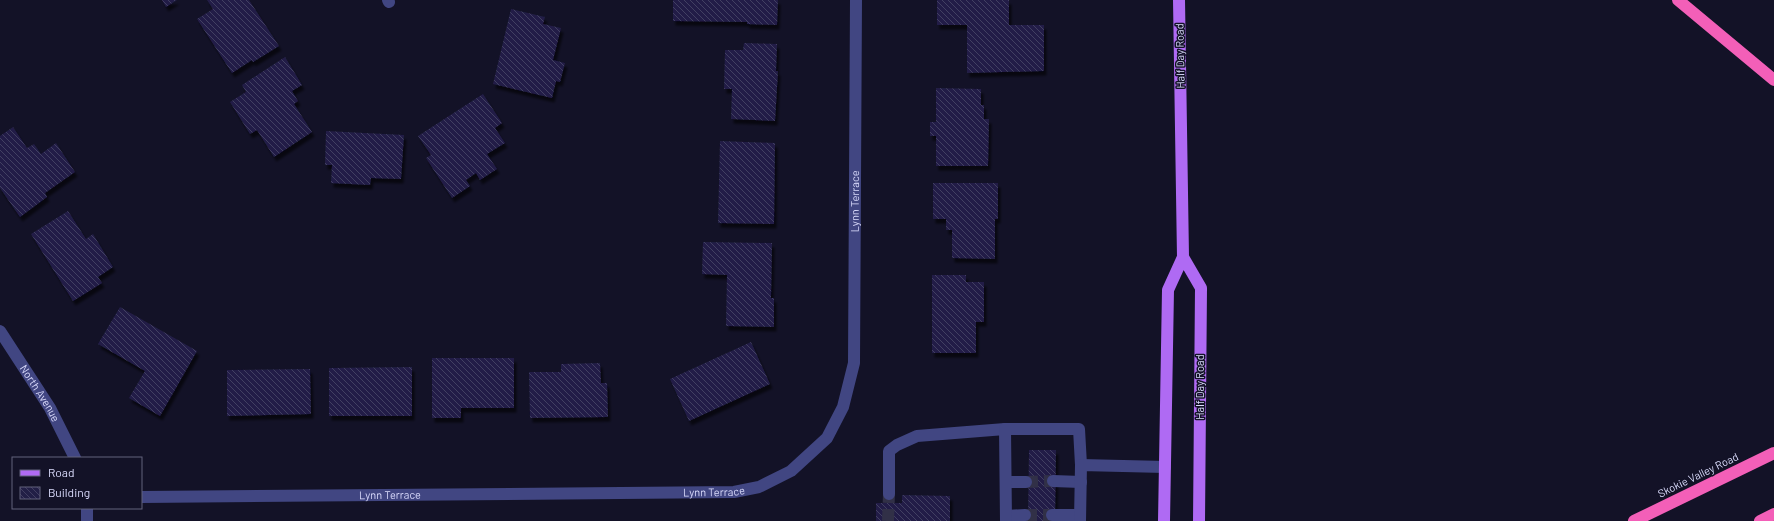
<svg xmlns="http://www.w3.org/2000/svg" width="1774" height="521" font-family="Barlow,sans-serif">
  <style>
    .building { fill: url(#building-back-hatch); filter: url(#shadow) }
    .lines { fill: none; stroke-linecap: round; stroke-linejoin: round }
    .minor-tunnel { stroke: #313047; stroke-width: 12; stroke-dasharray: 12 6; stroke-linecap: butt }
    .minor { stroke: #414682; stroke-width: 12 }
    .major { stroke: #af6af3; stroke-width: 12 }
    .highway { stroke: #f35fb8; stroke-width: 12 }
    .labels { text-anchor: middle; stroke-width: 3; stroke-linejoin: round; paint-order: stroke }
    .street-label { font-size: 11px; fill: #dadbfc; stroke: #131227 }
  </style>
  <defs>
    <pattern id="building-back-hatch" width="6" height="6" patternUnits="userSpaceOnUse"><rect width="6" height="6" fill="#221f46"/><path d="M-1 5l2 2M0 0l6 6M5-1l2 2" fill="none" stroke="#423f62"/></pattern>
    <filter id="shadow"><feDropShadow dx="2.5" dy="4.5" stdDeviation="1" flood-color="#0009"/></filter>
  </defs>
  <rect width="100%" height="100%" fill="#131227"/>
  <path class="building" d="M 162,0 L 177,0 L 166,7 Z
    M 207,0 L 249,0 L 279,46 L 253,62 L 252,60 L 232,73 L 197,19 L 213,9 Z
    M 673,0 L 778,0 L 777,25 L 747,24 L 747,22 L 673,21 Z
    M 937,0 L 1009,0 L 1009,25 L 1044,25 L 1044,71 L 967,73 L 967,25 L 937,25 Z
    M 511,9 L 545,17 L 543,24 L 561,28 L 553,60 L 565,63 L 560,82 L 556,81 L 552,98 L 493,84 Z
    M 744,43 L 777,44 L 776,71 L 778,71 L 775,121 L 731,119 L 732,89 L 724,89 L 725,50 L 743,50 Z
    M 285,57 L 302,85 L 292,91 L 298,101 L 294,104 L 312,132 L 274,157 L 257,130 L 250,134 L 230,102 L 246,92 L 242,85 Z
    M 936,88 L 981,89 L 981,105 L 984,105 L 984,119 L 989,119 L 988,166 L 936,166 L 936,136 L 930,136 L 930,122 L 936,122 Z
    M 483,94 L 502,123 L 495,128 L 505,143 L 487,154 L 497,169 L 480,180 L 476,173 L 466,180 L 470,186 L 452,198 L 426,158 L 431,155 L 418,136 Z
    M 13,127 L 27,148 L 34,144 L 41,154 L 56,143 L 75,172 L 45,193 L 47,197 L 20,217 L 0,188 L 0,136 Z
    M 326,131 L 404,135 L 401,179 L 371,178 L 370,185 L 331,183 L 332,165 L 325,165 Z
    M 720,141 L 775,143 L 774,224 L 718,223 Z
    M 933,183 L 998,183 L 998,219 L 995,219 L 995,259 L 952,258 L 952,230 L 946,230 L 946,219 L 933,219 Z
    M 68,211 L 86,239 L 93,234 L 113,267 L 98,277 L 102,283 L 73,301 L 31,234 Z
    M 703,242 L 772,243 L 771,298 L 774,298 L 774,327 L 726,326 L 727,275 L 702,274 Z
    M 932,275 L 966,275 L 966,282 L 984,282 L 984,322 L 976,322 L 976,353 L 932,353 Z
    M 120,307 L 197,351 L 160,416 L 129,398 L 145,371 L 98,344 Z
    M 751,342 L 770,384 L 689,421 L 670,379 Z
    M 432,358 L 514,358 L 514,408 L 461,408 L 461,418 L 432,418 Z
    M 600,363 L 601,383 L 607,383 L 608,417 L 530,418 L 529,372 L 561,372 L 561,364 Z
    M 412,367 L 412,416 L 329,416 L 329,368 Z
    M 310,369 L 311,414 L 227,416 L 227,370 Z
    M 1029,450 L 1056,450 L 1055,521 L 1028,521 Z
    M 902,495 L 950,496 L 950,521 L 876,521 L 876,503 L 902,503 Z"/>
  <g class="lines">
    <path class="minor-tunnel" d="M 1026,482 L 1053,481
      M 1025,515 L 1052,515
      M 888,521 L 889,494"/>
    <g class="minor">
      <path d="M 388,0 L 389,2"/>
      <path id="s1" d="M 0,331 L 50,408 L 75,458"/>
      <path d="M 1053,481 L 1081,482"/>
      <path d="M 1006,482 L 1026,482"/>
      <path d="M 889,494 L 889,451 L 897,445 L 917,436 L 1005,429"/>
      <path id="s2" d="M 141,497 L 734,492 L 759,487 L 791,471 L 827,438 L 843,407 L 854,363 L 856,0"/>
      <path d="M 87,508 L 87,521"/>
      <path d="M 1052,515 L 1080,515"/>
      <path d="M 1006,516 L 1025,515"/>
      <path d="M 1006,521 L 1005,429 L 1079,429 L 1081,465"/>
      <path d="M 1080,521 L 1081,465 L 1165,467"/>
    </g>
    <path class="major" d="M 1183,257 L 1201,288 L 1199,521
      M 1164,521 L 1168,290 L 1183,257 L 1179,0"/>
    <path class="highway" d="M 1678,0 L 1774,80
      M 1634,521 L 1774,453
      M 1760,521 L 1774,514"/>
  </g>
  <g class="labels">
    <g class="street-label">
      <text transform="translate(1180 56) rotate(-91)" y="4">Half Day Road</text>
      <text dy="4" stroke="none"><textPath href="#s2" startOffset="945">Lynn Terrace</textPath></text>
      <text transform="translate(1200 387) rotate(-90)" y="4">Half Day Road</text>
      <text dy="4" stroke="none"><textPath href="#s1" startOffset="74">North Avenue</textPath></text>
      <text transform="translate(1698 475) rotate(-26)" y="4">Skokie Valley Road</text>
      <text dy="4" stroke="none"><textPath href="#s2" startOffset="573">Lynn Terrace</textPath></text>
      <text dy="4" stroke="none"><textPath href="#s2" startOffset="249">Lynn Terrace</textPath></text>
    </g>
  </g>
  <rect x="12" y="457" width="130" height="52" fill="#131227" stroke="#63627c"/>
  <rect x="20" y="470" width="20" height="6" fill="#af6af3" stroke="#63627c"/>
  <text x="48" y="477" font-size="12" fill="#dadbfc">Road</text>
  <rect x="20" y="487" width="20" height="12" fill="url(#building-back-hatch)" stroke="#63627c"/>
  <text x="48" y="497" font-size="12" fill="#dadbfc">Building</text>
</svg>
